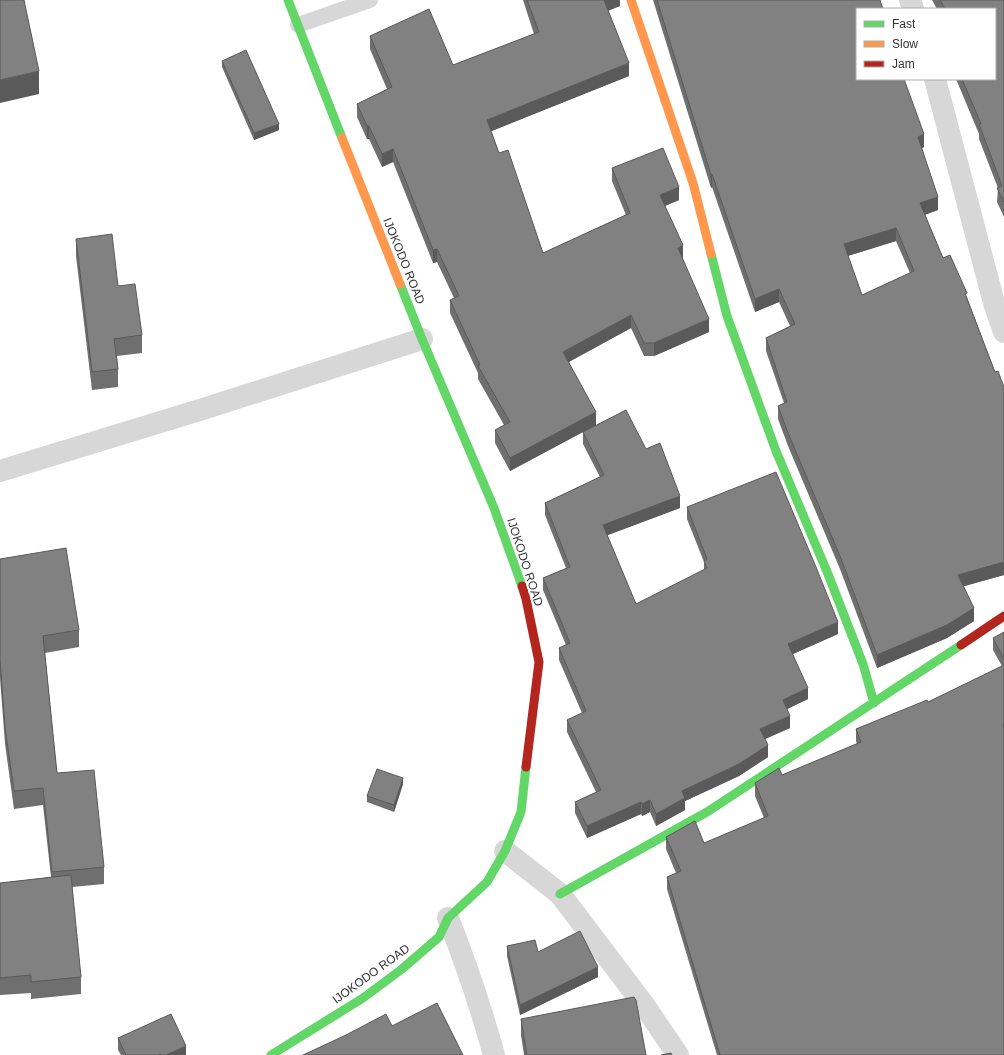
<svg xmlns="http://www.w3.org/2000/svg" width="1004" height="1055" font-family="Helvetica,sans-serif">
  <style>
    .lines { fill: none; stroke-linecap: round; stroke-linejoin: round }
    .lane { stroke: #d7d7d7; stroke-width: 16 }
    .street { stroke: #d7d7d7; stroke-width: 22 }
    .fast { stroke: #63d668; stroke-width: 9 }
    .slow { stroke: #ff974d; stroke-width: 9 }
    .jam { stroke: #b3261e; stroke-width: 9 }
    .wall { fill: #6f6f6f; fill-rule: evenodd }
    .shaded-wall { fill: #5a5a5a }
    .building { fill: #818181; stroke: #5a5a5a; fill-rule: evenodd }
    .labels { text-anchor: middle; stroke-width: 4; stroke-linejoin: round; paint-order: stroke }
    .street-label { font-size: 12px; fill: #333; stroke: #fff }
  </style>
  <rect width="100%" height="100%" fill="#fff"/>
  <g class="lines">
    <path class="lane" d="M 298,25 L 370,0"/>
    <path class="street" d="M 910,0 L 913,9
      M 935,79 L 994,303 L 1004,332
      M 0,471 L 203,409 L 422,339
      M 505,851 L 560,894 L 644,1005 L 678,1055
      M 448,918 C 466,963 481,1008 494,1055"/>
    <path class="fast" d="M 288,0 L 342,138
      M 711,254 L 727,316 L 776,451 L 828,574 L 863,664 L 874,703
      M 400,284 L 422,339 L 494,508 L 522,586
      M 560,894 L 707,812 L 961,645
      M 271,1055 L 363,998 L 402,969 L 439,937 L 448,918 L 487,882 L 505,851 L 521,812 L 526,767"/>
    <path class="slow" d="M 631,0 L 693,183 L 711,254
      M 342,138 L 400,284"/>
    <path class="jam" d="M 522,586 L 526,599 L 539,662 L 526,767
      M 961,645 L 1004,616"/>
  </g>
  <path class="wall" d="M 523,0 L 620,0 L 620,6 L 608,11 L 629,76 L 491,131 L 499,153 L 543,253 L 626,215 L 612,181 L 612,168 L 679,200 L 665,206 L 683,258 L 683,259 L 709,332 L 654,356 L 644,356 L 631,328 L 569,362 L 596,425 L 510,471 L 495,443 L 495,430 L 504,425 L 478,379 L 478,373 L 450,313 L 450,300 L 454,298 L 437,262 L 433,263 L 393,162 L 382,167 L 369,139 L 367,139 L 357,117 L 357,104 L 387,89 L 370,49 L 370,36 L 453,65 L 534,34 Z
    M 653,0 L 880,0 L 924,147 L 922,148 L 938,210 L 925,215 L 943,258 L 967,297 L 995,372 L 1004,387 L 1004,575 L 963,586 L 974,621 L 947,638 L 877,668 L 840,569 L 788,446 L 778,419 L 778,406 L 784,403 L 766,351 L 766,338 L 790,326 L 779,302 L 755,312 L 712,187 L 711,188 ZM 896,241 L 910,273 L 862,295 L 848,256 Z
    M 932,0 L 1004,0 L 1004,217 L 997,202 L 998,188 L 979,139 L 979,134 L 956,79 L 995,79 L 995,9 L 937,9 Z
    M 222,61 L 279,130 L 254,140 L 222,67 Z
    M 76,239 L 118,286 L 142,335 L 142,353 L 117,356 L 118,369 L 118,387 L 92,390 L 76,256 Z
    M 583,432 L 646,449 L 680,508 L 607,535 L 636,604 L 704,570 L 704,562 L 687,519 L 687,507 L 838,634 L 793,654 L 808,699 L 787,709 L 790,728 L 765,739 L 768,757 L 739,776 L 685,801 L 685,810 L 656,826 L 650,812 L 642,816 L 641,814 L 587,838 L 575,813 L 575,802 L 596,792 L 567,732 L 567,720 L 582,713 L 559,660 L 559,648 L 566,645 L 543,590 L 543,578 L 566,568 L 545,515 L 545,503 L 600,477 L 583,444 Z
    M 0,559 L 79,630 L 79,647 L 45,653 L 57,773 L 104,867 L 104,884 L 72,887 L 81,977 L 81,994 L 31,999 L 31,993 L 0,995 L 0,883 L 51,877 L 43,805 L 14,809 L 5,744 L 0,678 Z
    M 1004,632 L 1004,1055 L 717,1055 L 667,889 L 667,877 L 676,873 L 666,849 L 666,837 L 704,843 L 764,818 L 755,796 L 755,783 L 782,775 L 857,744 L 856,741 L 856,729 L 928,702 L 1002,666 L 993,650 L 993,638 Z
    M 403,784 L 394,812 L 367,802 L 367,796 Z
    M 507,946 L 538,952 L 598,977 L 520,1015 L 507,956 Z
    M 521,1019 L 646,1055 L 524,1055 L 521,1035 Z
    M 118,1038 L 186,1055 L 121,1055 L 118,1050 Z"/>
  <path class="shaded-wall" d="M 604,0 L 620,0 L 620,6 L 604,12 Z
    M 629,63 L 629,76 L 487,133 L 487,120 Z
    M 39,71 L 39,94 L 0,103 L 0,80 Z
    M 279,124 L 279,130 L 254,140 L 254,133 Z
    M 367,126 L 369,126 L 369,139 L 367,139 Z
    M 924,134 L 924,147 L 918,150 L 918,137 Z
    M 393,149 L 393,162 L 382,167 L 382,154 Z
    M 712,174 L 712,187 L 711,188 L 711,175 Z
    M 679,187 L 679,200 L 660,208 L 660,195 Z
    M 938,197 L 938,210 L 920,216 L 920,203 Z
    M 896,228 L 896,241 L 844,257 L 844,244 Z
    M 683,245 L 683,258 L 678,261 L 678,248 Z
    M 437,249 L 437,262 L 433,263 L 433,250 Z
    M 779,289 L 779,302 L 755,312 L 755,299 Z
    M 631,315 L 631,328 L 563,365 L 563,352 Z
    M 709,319 L 709,332 L 654,356 L 654,343 Z
    M 596,412 L 596,425 L 510,471 L 510,458 Z
    M 680,496 L 680,508 L 603,537 L 603,525 Z
    M 1004,562 L 1004,575 L 958,588 L 958,575 Z
    M 974,608 L 974,621 L 947,638 L 877,668 L 877,655 Z
    M 838,622 L 838,634 L 788,656 L 788,644 Z
    M 808,688 L 808,699 L 783,711 L 783,700 Z
    M 790,716 L 790,728 L 760,741 L 760,729 Z
    M 768,745 L 768,757 L 739,776 L 685,801 L 685,810 L 656,826 L 656,814 L 682,791 Z
    M 403,778 L 403,784 L 394,812 L 394,805 Z
    M 650,800 L 650,812 L 642,816 L 642,804 Z
    M 641,802 L 641,814 L 587,838 L 587,826 Z
    M 598,967 L 598,977 L 520,1015 L 520,1005 Z
    M 186,1046 L 186,1055 L 166,1055 Z"/>
  <path class="building" d="M 0,0 L 24,0 L 39,71 L 0,80 Z
    M 527,0 L 604,0 L 629,63 L 487,120 L 499,153 L 508,150 L 543,253 L 630,213 L 612,168 L 663,148 L 679,187 L 660,195 L 683,245 L 678,248 L 709,319 L 654,343 L 644,343 L 631,315 L 563,352 L 596,412 L 510,458 L 495,430 L 510,422 L 478,366 L 480,365 L 450,300 L 459,296 L 437,249 L 433,250 L 393,149 L 382,154 L 369,126 L 367,126 L 357,104 L 392,87 L 370,36 L 429,9 L 453,65 L 539,32 Z
    M 657,0 L 880,0 L 883,9 L 857,9 L 857,79 L 904,79 L 924,134 L 918,137 L 938,197 L 920,203 L 943,258 L 950,255 L 967,293 L 965,294 L 995,372 L 998,371 L 1004,387 L 1004,562 L 958,575 L 974,608 L 947,625 L 877,655 L 840,556 L 788,433 L 778,406 L 787,402 L 766,338 L 795,324 L 779,289 L 755,299 L 712,174 L 711,175 ZM 896,228 L 914,271 L 862,295 L 844,244 Z
    M 940,0 L 1004,0 L 1004,202 L 997,188 L 1002,186 L 979,124 L 981,124 L 962,79 L 995,79 L 995,9 L 945,9 Z
    M 246,50 L 279,124 L 254,133 L 222,61 Z
    M 112,234 L 118,286 L 135,284 L 142,335 L 114,339 L 118,369 L 92,372 L 76,239 Z
    M 626,410 L 646,449 L 660,443 L 680,496 L 603,525 L 636,604 L 707,568 L 704,561 L 707,559 L 687,507 L 776,472 L 816,567 L 838,622 L 788,644 L 808,688 L 783,700 L 790,716 L 760,729 L 768,745 L 739,764 L 682,791 L 685,798 L 656,814 L 650,800 L 642,804 L 641,802 L 587,826 L 575,802 L 601,790 L 567,720 L 586,711 L 559,648 L 570,643 L 543,578 L 570,567 L 545,503 L 604,475 L 583,432 Z
    M 66,548 L 79,630 L 43,636 L 57,773 L 94,770 L 104,867 L 52,872 L 43,788 L 14,791 L 5,727 L 0,660 L 0,559 Z
    M 1004,632 L 1004,659 L 993,638 Z
    M 1004,665 L 1004,724 L 1003,724 L 1004,728 L 1004,1055 L 720,1055 L 667,877 L 681,871 L 666,837 L 695,821 L 704,843 L 768,816 L 755,783 L 779,768 L 782,775 L 861,742 L 856,729 L 927,700 L 928,702 Z
    M 377,769 L 403,778 L 394,805 L 367,796 Z
    M 71,875 L 81,977 L 31,982 L 31,975 L 0,978 L 0,883 Z
    M 580,931 L 598,967 L 520,1005 L 507,946 L 535,940 L 538,952 Z
    M 634,997 L 636,1000 L 646,1055 L 527,1055 L 521,1019 Z
    M 437,1003 L 463,1055 L 303,1055 L 346,1035 L 386,1014 L 392,1026 Z
    M 171,1014 L 186,1046 L 166,1055 L 161,1055 L 161,1054 L 159,1055 L 126,1055 L 118,1038 Z
    M 671,1053 L 672,1055 L 661,1055 Z"/>
  <g class="labels">
    <g class="street-label">
      <text transform="translate(404 261) rotate(68)" y="4">IJOKODO ROAD</text>
      <text transform="translate(525 562) rotate(72)" y="4">IJOKODO ROAD</text>
      <text transform="translate(371 974) rotate(-36)" y="4">IJOKODO ROAD</text>
    </g>
  </g>
  <rect x="856" y="8" width="140" height="72" fill="#ffffff" stroke="#adadad"/>
  <rect x="864" y="21" width="20" height="6" fill="#63d668" stroke="#adadad"/>
  <text x="892" y="28" font-size="12" fill="#333333">Fast</text>
  <rect x="864" y="41" width="20" height="6" fill="#ff974d" stroke="#adadad"/>
  <text x="892" y="48" font-size="12" fill="#333333">Slow</text>
  <rect x="864" y="61" width="20" height="6" fill="#b3261e" stroke="#adadad"/>
  <text x="892" y="68" font-size="12" fill="#333333">Jam</text>
</svg>
